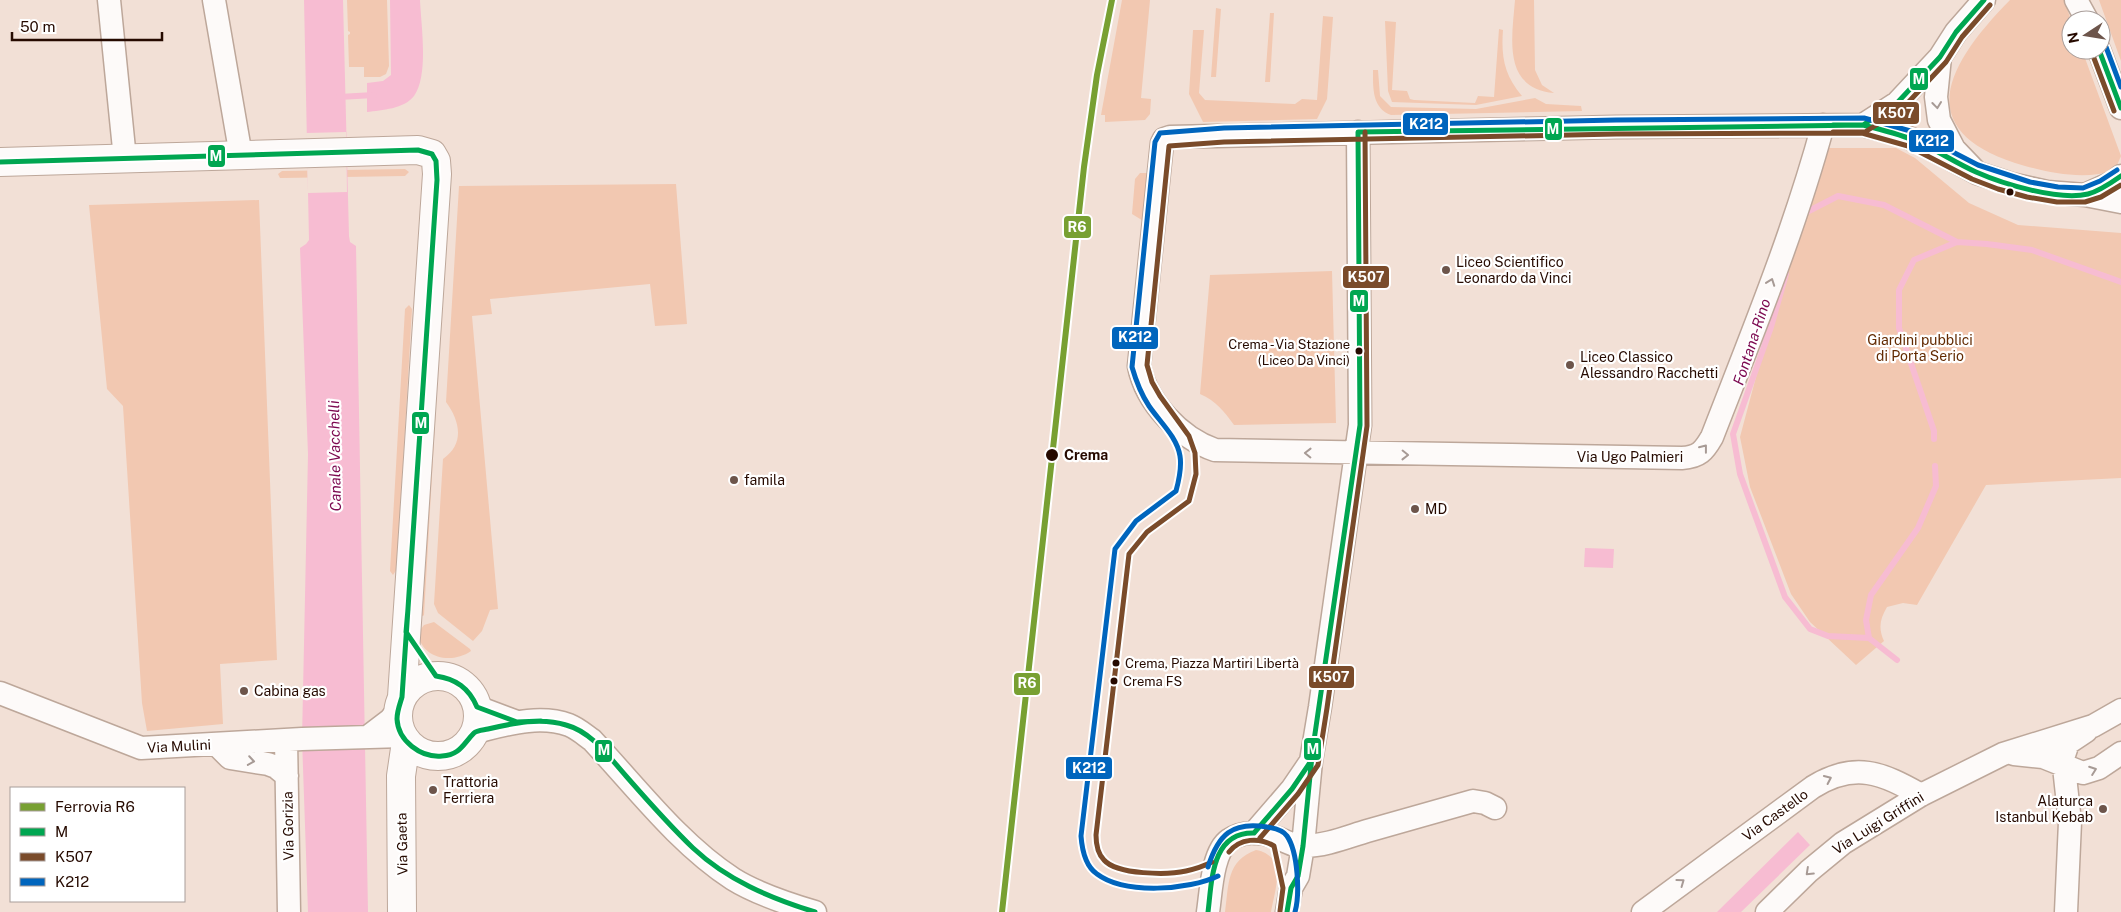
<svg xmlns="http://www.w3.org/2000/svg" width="2121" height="912" font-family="'Public Sans',sans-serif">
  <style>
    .green { fill: #f2c8b1 }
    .water { fill: #f7bcd2 }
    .pier { fill: #f2e0d6 }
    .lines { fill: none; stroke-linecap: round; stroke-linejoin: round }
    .stream { stroke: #f7bcd2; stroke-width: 6 }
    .minor-casing { stroke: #bda79a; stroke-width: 25 }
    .major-casing { stroke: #bda79a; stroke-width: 30 }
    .minor { stroke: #fdfaf9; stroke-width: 22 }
    .major { stroke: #fdfaf9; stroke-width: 28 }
    .bus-1-casing { stroke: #fff; stroke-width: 9 }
    .bus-2-casing { stroke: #fff; stroke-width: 9 }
    .bus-3-casing { stroke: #fff; stroke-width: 9 }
    .bus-1 { stroke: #00a651; stroke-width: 5 }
    .bus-2 { stroke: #7a4b2a; stroke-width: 5 }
    .bus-3 { stroke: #0065bd; stroke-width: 5 }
    .rail-1-casing { stroke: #fff; stroke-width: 10 }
    .rail-1 { stroke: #78a032; stroke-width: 6 }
    .oneway { stroke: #a79a95 }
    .bus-dot { fill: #260a00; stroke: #fff; stroke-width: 2 }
    .poi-dot { fill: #6d554b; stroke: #fff; stroke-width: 2 }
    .labels { text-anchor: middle; stroke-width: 4.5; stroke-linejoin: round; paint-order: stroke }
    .bus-label { font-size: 13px; fill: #260a00; stroke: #fff; text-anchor: start }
    .poi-label { font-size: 14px; fill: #260a00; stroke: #fff; text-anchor: start }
    .park-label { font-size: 14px; fill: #632b02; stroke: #fff }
    .stop-label { font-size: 14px; font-weight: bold; fill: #260a00; stroke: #fff; text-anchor: start }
    .street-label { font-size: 14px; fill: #260a00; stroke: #fff }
    .water-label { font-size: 15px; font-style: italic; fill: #7c0950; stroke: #fff }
    .line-badge { stroke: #fff; stroke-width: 2 }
    .badge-label { font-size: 14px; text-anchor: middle; font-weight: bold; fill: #fff }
  </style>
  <rect width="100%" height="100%" fill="#f2e0d6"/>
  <path class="green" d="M 347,0 L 387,0 L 389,66 L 386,74 L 380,77 L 364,77 L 364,67 L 349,67 L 348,35 L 350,34 L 350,32 L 348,31 Z
    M 1122,0 L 1150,0 L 1141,98 L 1151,99 L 1150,114 L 1145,120 L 1105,122 L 1105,115 L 1101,115 Z
    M 1515,0 L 1534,0 L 1535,70 L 1542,85 L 1554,93 C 1502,88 1512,38 1515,0 Z
    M 2010,0 L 2064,0 L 2071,20 L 2071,50 L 2082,50 L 2121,156 L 2115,170 C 2087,180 2054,174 2025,166 C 1909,133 1945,66 2010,0 Z
    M 2099,0 L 2121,0 L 2121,61 Z
    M 1216,8 L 1221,9 L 1216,77 L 1211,77 Z
    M 1270,13 L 1274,13 L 1270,82 L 1265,82 Z
    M 1323,16 L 1333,17 L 1327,99 L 1317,119 L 1203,122 L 1189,94 L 1193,30 L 1204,30 L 1199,93 L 1205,100 L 1295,104 L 1302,99 L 1317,100 Z
    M 1385,21 L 1396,22 L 1392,90 L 1407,91 L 1410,99 L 1414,100 L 1475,103 L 1478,96 L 1494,97 L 1499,29 L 1503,30 C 1501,56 1504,75 1522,96 L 1476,105 L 1392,102 L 1388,91 Z
    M 1373,70 L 1378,70 L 1380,96 L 1391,107 L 1476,109 L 1535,98 L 1546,104 L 1581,106 L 1582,111 L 1391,115 C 1372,108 1373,88 1373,70 Z
    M 1817,148 L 1896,148 L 1915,158 L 1969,203 L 2018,225 L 2121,233 L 2121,478 L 1986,485 L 1917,605 L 1903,603 L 1887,607 C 1880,619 1878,628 1884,641 L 1856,665 L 1810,622 L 1791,594 L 1750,487 L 1740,437 Z
    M 405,169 L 409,172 L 405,176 L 282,178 L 280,178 L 278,174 L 282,171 Z
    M 1140,173 L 1147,173 L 1145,222 L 1132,214 L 1135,179 Z
    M 676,184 L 687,324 L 655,326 L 650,284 L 490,299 L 492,314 L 472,316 L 498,609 L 490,610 L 482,631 L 473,641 L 438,613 L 434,604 L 443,459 C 465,444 460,421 446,402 L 459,186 Z
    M 448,197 L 424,615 L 423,616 L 420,615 Z
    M 259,200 L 277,660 L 220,664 L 223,724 L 147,731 L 142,703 L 123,406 L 107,389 L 89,205 Z
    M 1332,271 L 1336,423 L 1234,425 C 1224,411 1216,401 1200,394 L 1210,275 Z
    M 409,305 L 412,309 L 397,569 L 393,575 L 390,571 L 405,309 Z
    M 434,622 L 470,649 L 471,651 C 451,665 421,658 418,633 L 424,625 Z
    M 1256,850 C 1288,856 1275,889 1271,912 L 1225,912 C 1229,885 1226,861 1256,850 Z"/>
  <path class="water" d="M 304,0 L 343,0 L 349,236 L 350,242 L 356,246 L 368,912 L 308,912 L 302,739 L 308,454 L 300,248 L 306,244 L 309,240 Z
    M 390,0 L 420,0 C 421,25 429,75 414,96 C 404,109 382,110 367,112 L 367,83 L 383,81 L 391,75 Z
    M 1585,548 L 1614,549 L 1613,568 L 1584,567 Z
    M 1798,832 L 1810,845 L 1741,912 L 1717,912 Z"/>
  <path class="pier" d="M 346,132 L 347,192 L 308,193 L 306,133 Z"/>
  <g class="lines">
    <path class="stream" d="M 339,97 L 374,95
      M 1803,214 L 1838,196 L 1884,205 L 1957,242
      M 1786,274 L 1771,327 L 1733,434 L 1740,474 L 1785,597 L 1810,629 L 1828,636 L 1869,638
      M 1934,439 L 1934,431 L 1899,328 L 1899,290 L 1914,260 L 1957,242 L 1987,244 L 2032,250 L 2121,282
      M 1897,660 L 1869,638 L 1866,620 L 1871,595 L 1918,528 L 1936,486 L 1935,466"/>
    <g class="minor-casing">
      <path id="minor" d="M 109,0 L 125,159
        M 214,0 L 241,156
        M 1984,0 L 1956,32 L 1940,57 L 1936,97 L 1939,120 L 1954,149 L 1977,173 L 2011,184 L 2047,192 L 2085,195 L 2121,202
        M 2076,0 L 2087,20
        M 2099,50 L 2121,108
        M 1823,125 C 1794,232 1752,334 1712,437 C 1704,451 1699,457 1682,458 L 1215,450 C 1180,438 1146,402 1139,366 L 1162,143 L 1164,139 L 1170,137 L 1616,127 L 1863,125 L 1899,134 L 1919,142 L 1977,173
        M 1863,125 L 1897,103 L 1940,57
        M 2085,195 L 2114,182 L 2121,176
        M 0,693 L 141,748 L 302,739 L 403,736
        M 477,707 L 517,722
        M 475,732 C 505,725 538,714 569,725 C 577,728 585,735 592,740 C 636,787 679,844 733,879 C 757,894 788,904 815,912
        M 369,736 L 390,720 L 398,710
        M 286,740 L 289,912
        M 216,744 L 230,758 L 268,764 L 276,767 L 287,776
        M 2014,754 L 2043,757 L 2083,773 L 2099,768 L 2121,753
        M 1254,833 L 1292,789 L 1309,764
        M 1208,912 C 1211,893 1212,852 1229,840 C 1242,831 1260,831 1275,837 C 1284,840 1294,847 1304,846 C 1325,846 1347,837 1367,831 C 1402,821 1438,811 1473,801 L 1485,803 L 1495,808
        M 1287,912 L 1291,888 L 1298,876 L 1303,846 L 1311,761 L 1320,707 L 1360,425 L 1358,132
        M 1643,912 L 1813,787 C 1855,761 1882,773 1921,795
        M 1767,912 L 1809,871 L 1843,843 L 1921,795 L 2003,754 L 2093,726 L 2121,710
        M 2066,912 L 2070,822 L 2063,758 L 2068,743 L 2086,731"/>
    </g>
    <g class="major-casing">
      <path id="major" d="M 0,162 L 418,150 L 432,154 L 436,161 L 437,174 L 402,697
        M398 716a40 40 0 1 1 80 0a40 40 0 1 1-80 0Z
        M 402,912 L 401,776 L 406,742"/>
    </g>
    <use href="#minor" class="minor"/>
    <use href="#major" class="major"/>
    <g class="bus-1-casing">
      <path id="bus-1" d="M 2099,50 L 2121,108
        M 1833,125 L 1863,125 L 1897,103 L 1940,57 L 1956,32 L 1984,0
        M 1358,132 L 1863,125 C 1882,130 1900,134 1918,142 C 1938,151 1956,163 1976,172 C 2003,184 2059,201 2088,194 C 2100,191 2111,183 2121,176
        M 432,154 L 436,161 L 437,180 L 402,697 C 400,704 397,711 397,719 C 398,741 421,758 442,756 C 460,755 463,744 474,733 C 477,730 484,730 488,729 C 514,723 541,717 566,725 C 592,732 609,757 626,776 C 647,800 669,825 693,848 C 727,880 770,898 815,912
        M 0,162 L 418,150 L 432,154
        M 408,609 L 406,632 L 436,676 C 456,679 469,688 477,707 L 517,722 L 541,721
        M 1208,912 C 1212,881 1211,832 1254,833 L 1292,789 L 1311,761 L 1360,425 L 1358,132
        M 1287,912 L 1291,888 L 1298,876 L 1303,846 L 1312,756"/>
    </g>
    <g class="bus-2-casing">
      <path id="bus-2" d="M 2092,53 L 2114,111
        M 1833,132 L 1865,132 L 1902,109 L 1946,62 L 1962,37 L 1990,5
        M 1260,838 L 1298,794 L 1318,765 L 1327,708 L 1367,426 L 1365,132
        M 1229,852 C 1240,838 1259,837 1274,846 L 1283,888 L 1280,911
        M 1212,862 C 1204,866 1195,869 1186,871 C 1168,875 1117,875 1104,860 C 1098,854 1096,844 1096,835 L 1129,554 L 1147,532 L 1189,501 L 1196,474 L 1195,453 L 1189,436 L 1160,396 L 1152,382 L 1147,365 L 1169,146 L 1224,142 L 1616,134 L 1862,133 L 1908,146 L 1972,179 L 1998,189 L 2027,197 L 2057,202 L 2085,202 L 2101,197 L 2121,185"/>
    </g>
    <g class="bus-3-casing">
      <path id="bus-3" d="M 2106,47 L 2121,87
        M 1208,867 C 1218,835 1232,821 1267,827 C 1274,828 1283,830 1287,836 C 1298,852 1300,894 1295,912
        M 1218,876 C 1189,890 1125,895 1097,874 C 1085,866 1082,849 1081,836 L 1115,549 L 1136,521 L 1176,491 C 1179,480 1182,468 1180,456 C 1177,437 1160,422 1149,406 C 1141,394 1136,381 1132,367 L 1155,142 L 1160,133 L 1224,128 L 1616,120 L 1864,118 L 1914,132 L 1978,165 L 2030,182 L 2058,187 L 2083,188 L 2100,181 L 2117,170"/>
    </g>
    <use href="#bus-1" class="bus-1"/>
    <use href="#bus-2" class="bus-2"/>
    <use href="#bus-3" class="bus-3"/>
    <g class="rail-1-casing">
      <path id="rail-1" d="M 1002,912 L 1084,167 L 1097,75 L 1112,0"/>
    </g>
    <use href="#rail-1" class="rail-1"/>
  </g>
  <defs><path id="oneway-chevron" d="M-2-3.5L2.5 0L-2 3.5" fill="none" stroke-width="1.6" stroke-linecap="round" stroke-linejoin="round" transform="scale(1.25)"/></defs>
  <g class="oneway">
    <use href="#oneway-chevron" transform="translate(1937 105) rotate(83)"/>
    <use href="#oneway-chevron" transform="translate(1771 282) rotate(-70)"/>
    <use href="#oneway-chevron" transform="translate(1704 448) rotate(-52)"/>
    <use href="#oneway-chevron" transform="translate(1308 453) rotate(-179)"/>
    <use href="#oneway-chevron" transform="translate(1405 455) rotate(1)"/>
    <use href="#oneway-chevron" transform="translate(251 761) rotate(9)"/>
    <use href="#oneway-chevron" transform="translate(2093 770) rotate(-20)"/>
    <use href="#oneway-chevron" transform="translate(1828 779) rotate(-25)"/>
    <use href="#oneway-chevron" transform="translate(1809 872) rotate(137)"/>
    <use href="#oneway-chevron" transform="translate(1681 882) rotate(-36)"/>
  </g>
  <g class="bus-dot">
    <circle cx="2010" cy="192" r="4.5"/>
    <circle cx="1359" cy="351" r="4.5"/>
    <circle cx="1052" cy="455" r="7"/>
    <circle cx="1116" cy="663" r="4.5"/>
    <circle cx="1114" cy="681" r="4.5"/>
  </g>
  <g class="poi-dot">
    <circle cx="1446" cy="270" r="5"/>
    <circle cx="1570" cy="365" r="5"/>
    <circle cx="734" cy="480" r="5"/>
    <circle cx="1415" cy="509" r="5"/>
    <circle cx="244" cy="691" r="5"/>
    <circle cx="433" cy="790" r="5"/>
    <circle cx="2103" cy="809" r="5"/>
  </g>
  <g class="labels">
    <g class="bus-label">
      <text x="1350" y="349" text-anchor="end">Crema - Via Stazione<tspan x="1350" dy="16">(Liceo Da Vinci)</tspan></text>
      <text x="1125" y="668">Crema, Piazza Martiri Libertà</text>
      <text x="1123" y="686">Crema FS</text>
    </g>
    <g class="poi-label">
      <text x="1456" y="267">Liceo Scientifico<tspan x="1456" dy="16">Leonardo da Vinci</tspan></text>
      <text x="1580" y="362">Liceo Classico<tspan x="1580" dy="16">Alessandro Racchetti</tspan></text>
      <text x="744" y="485">famila</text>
      <text x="1425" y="514">MD</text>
      <text x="254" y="696">Cabina gas</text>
      <text x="443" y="787">Trattoria<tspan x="443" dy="16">Ferriera</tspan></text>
      <text x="2093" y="806" text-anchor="end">Alaturca<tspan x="2093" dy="16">Istanbul Kebab</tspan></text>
    </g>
    <g class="park-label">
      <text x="1920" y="345">Giardini pubblici<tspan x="1920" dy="16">di Porta Serio</tspan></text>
    </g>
    <g class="stop-label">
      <text x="1064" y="460">Crema</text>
    </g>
    <g class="street-label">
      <text x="1630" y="462">Via Ugo Palmieri</text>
      <text transform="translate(179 746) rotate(-3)" y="5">Via Mulini</text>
      <text transform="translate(1775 815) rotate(-36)" y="5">Via Castello</text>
      <text transform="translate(1878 823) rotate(-32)" y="5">Via Luigi Griffini</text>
      <text transform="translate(288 826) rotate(-91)" y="5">Via Gorizia</text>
      <text transform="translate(402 844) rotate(-91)" y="5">Via Gaeta</text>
    </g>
    <g class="water-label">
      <text transform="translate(1752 342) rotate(-72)" y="5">Fontana-Rino</text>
      <text transform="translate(335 456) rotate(-91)" y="5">Canale Vacchelli</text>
    </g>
  </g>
  <g class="line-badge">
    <rect x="1909" y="67" width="20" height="24" rx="5" fill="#00a651"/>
    <rect x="1872" y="101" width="48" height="24" rx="5" fill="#7a4b2a"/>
    <rect x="1402" y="112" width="47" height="24" rx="5" fill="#0065bd"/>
    <rect x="1544" y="117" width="19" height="24" rx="5" fill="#00a651"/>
    <rect x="1908" y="129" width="47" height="24" rx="5" fill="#0065bd"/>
    <rect x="207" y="144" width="19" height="24" rx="5" fill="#00a651"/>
    <rect x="1063" y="215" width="29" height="24" rx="5" fill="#78a032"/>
    <rect x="1342" y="265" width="48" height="24" rx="5" fill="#7a4b2a"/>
    <rect x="1349" y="289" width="20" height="24" rx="5" fill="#00a651"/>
    <rect x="1111" y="326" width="48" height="24" rx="5" fill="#0065bd"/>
    <rect x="411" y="411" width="19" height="24" rx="5" fill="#00a651"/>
    <rect x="1308" y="665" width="47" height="24" rx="5" fill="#7a4b2a"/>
    <rect x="1013" y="672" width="28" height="24" rx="5" fill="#78a032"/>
    <rect x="1303" y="737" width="19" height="24" rx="5" fill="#00a651"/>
    <rect x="594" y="739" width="19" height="24" rx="5" fill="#00a651"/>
    <rect x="1065" y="756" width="48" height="24" rx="5" fill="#0065bd"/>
  </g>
  <g class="badge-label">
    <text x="1919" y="84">M</text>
    <text x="1896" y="118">K507</text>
    <text x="1426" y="129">K212</text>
    <text x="1553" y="134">M</text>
    <text x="1932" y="146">K212</text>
    <text x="216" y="161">M</text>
    <text x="1077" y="232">R6</text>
    <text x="1366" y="282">K507</text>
    <text x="1359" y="306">M</text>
    <text x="1135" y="342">K212</text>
    <text x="421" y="428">M</text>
    <text x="1331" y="682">K507</text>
    <text x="1027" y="688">R6</text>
    <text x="1313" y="754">M</text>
    <text x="604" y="755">M</text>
    <text x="1089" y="773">K212</text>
  </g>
  <rect x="10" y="787" width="175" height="115" fill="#ffffff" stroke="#a89d99"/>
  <rect x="20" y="803" width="25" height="8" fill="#78a032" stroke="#a89d99"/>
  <text x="55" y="812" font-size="15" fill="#260a00">Ferrovia R6</text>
  <rect x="20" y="828" width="25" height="8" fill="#00a651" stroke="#a89d99"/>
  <text x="55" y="837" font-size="15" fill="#260a00">M</text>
  <rect x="20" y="853" width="25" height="8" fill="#7a4b2a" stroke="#a89d99"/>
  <text x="55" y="862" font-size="15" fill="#260a00">K507</text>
  <rect x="20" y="878" width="25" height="8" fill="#0065bd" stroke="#a89d99"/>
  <text x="55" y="887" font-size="15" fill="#260a00">K212</text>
  <g transform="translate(2086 35) rotate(258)"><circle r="24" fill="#ffffff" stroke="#a89d99"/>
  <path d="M0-4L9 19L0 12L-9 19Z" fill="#6d554b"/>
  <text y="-8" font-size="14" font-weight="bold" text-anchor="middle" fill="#260a00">N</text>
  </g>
  <path d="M12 32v8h150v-8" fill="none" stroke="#260a00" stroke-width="2.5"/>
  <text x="20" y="32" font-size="15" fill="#260a00" stroke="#ffffff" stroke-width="4" paint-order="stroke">50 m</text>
</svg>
